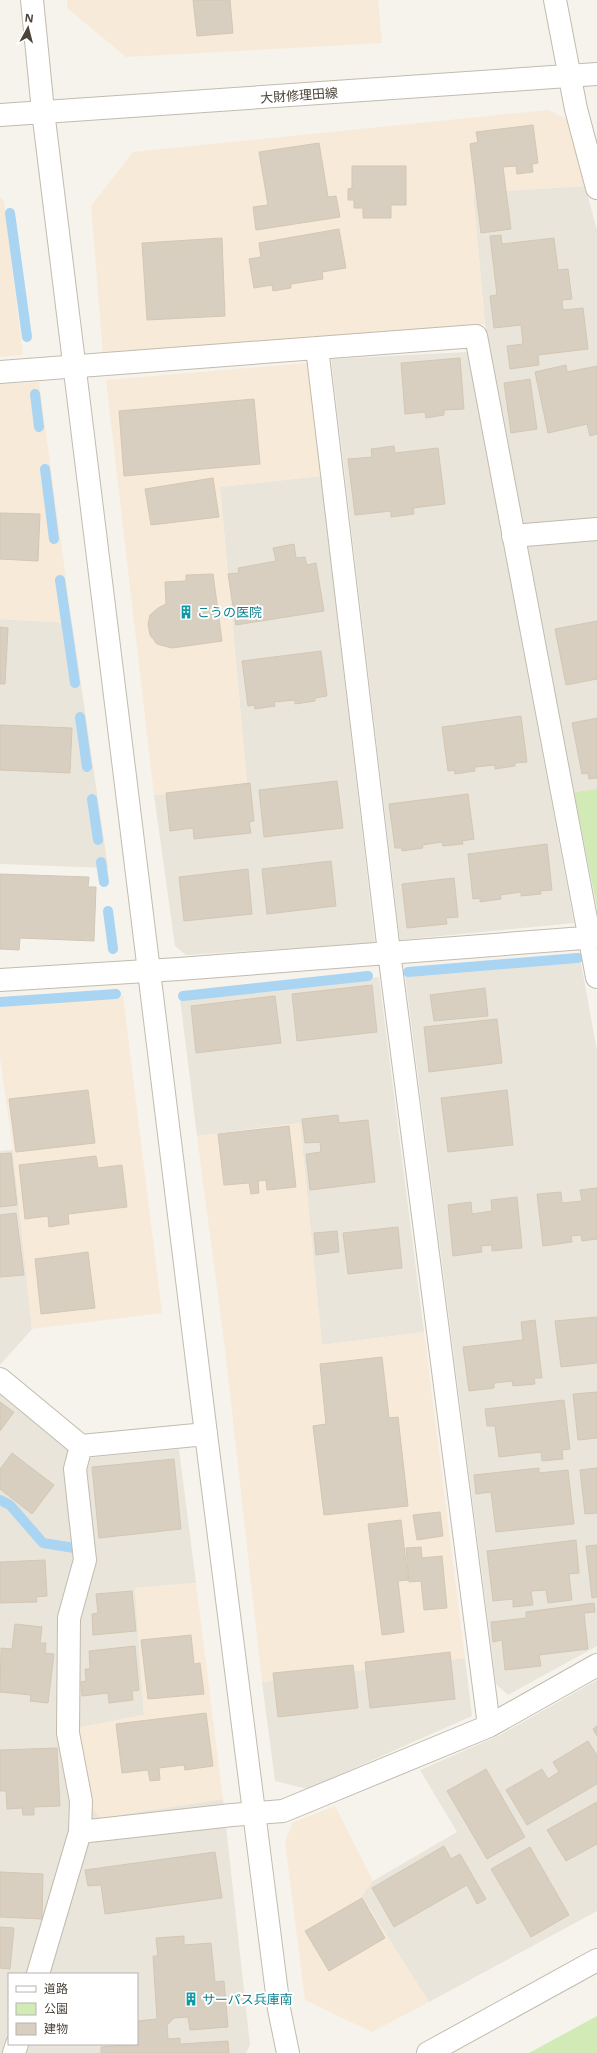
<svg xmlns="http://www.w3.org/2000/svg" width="597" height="2053" font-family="'Noto Sans','Noto Sans JP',sans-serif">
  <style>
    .residential { fill: #eae5da; fill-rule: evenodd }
    .commercial { fill: #f7ead8 }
    .green { fill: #d2eab5 }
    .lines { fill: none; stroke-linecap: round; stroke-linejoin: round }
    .stream { stroke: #a9d4f2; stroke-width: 10 }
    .building { fill: #d8cfc1; stroke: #d3c7b4 }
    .minor-casing { stroke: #c2bbae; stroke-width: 24 }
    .tertiary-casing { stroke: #c2bbae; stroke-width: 24 }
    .minor { stroke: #fff; stroke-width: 22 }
    .tertiary { stroke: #fff; stroke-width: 22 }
    .labels { text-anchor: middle; stroke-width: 4; stroke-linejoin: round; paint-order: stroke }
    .street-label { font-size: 13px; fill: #4b4439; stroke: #fff }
    .culture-label { font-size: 13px; fill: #0d838f; stroke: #fff; text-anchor: start }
  </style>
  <rect width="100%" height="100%" fill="#f6f3ec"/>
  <path class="residential" d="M 585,186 L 597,230 L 597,789 L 574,792 L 485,324 L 473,193 Z
    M 468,352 L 574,923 L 400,940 L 331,359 Z
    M 321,476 L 375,943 L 186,955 L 175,946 L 154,795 L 248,794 L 220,487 Z
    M 0,619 L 72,623 L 108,868 L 0,864 Z
    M 581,963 L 597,1051 L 597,1646 L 508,1695 L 496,1684 L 405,975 Z
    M 379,977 L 424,1332 L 322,1345 L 300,1123 L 197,1136 L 180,999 Z
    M 13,1150 L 32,1329 L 0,1365 L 0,1151 Z
    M 0,1389 L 85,1458 L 179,1449 L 196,1583 L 135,1588 L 144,1715 L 76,1728 L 100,1818 L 223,1799 L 250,2045 L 246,2053 L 0,2053 ZM 9,1974 L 137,1974 L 137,2044 L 9,2044 Z
    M 465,1658 L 472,1716 L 307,1789 L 275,1781 L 262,1682 Z
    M 597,1680 L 597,1911 L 429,2002 L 361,1896 L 373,1881 L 457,1832 L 420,1770 L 500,1735 Z"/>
  <path class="commercial" d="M 67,0 L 378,0 L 382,43 L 126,57 L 67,8 Z
    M 548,110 L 567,119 L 585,186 L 473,193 L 485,324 L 103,354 L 91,206 L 133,152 Z
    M 0,197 L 4,201 L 23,355 L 0,357 Z
    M 307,363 L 321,476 L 220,487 L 248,795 L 154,795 L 106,380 Z
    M 39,382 L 72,623 L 0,619 L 0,384 Z
    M 123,996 L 162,1313 L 32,1329 L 13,1150 L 0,1057 L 0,1006 Z
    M 300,1123 L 322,1345 L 424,1332 L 465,1658 L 262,1682 L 226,1357 L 197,1136 Z
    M 196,1583 L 223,1799 L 100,1818 L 88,1804 L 76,1728 L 144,1715 L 135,1588 Z
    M 335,1806 L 373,1881 L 362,1896 L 429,2002 L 372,2032 L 305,2000 L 285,1842 L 292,1823 Z"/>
  <path class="green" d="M 597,789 L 597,908 L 574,792 Z
    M 597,2016 L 597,2053 L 529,2053 Z"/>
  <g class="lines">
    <path class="stream" d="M 10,213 L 27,337
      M 35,394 L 39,427
      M 45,469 L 54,539
      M 60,580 L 75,683
      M 80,717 L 87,767
      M 92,799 L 98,840
      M 101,862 L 104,882
      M 108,911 L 113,949
      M 408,972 L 578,958
      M 183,996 L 368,976
      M 0,1002 L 116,994
      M 0,1500 L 10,1505 L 43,1543 L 74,1548"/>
  </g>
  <path class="building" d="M 193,0 L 230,0 L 233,33 L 197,36 Z
    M 533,125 L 538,163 L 532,164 L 533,172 L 517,174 L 516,166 L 503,167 L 511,229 L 481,233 L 470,144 L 478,142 L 476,132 Z
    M 319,143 L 328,197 L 336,196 L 340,217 L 256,230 L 253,207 L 268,205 L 259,152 Z
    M 352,166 L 406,166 L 406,205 L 391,205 L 391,218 L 363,218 L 363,208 L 354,208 L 354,200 L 348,200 L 348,189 L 352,188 Z
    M 339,229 L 346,268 L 322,272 L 323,279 L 291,284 L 291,288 L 273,291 L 272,285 L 254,288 L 249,259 L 261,257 L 259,243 Z
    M 501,235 L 502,244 L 554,238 L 558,270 L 568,269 L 572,299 L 562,300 L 563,310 L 583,308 L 588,349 L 538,355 L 539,365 L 510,369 L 507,346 L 523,344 L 521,325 L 494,328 L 490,296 L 497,295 L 490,236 Z
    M 222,238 L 225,316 L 147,320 L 142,243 Z
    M 460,358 L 464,409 L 444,410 L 444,415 L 426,418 L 425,412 L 405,414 L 401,363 Z
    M 566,365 L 567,372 L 597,366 L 597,434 L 590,436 L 587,424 L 548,433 L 535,372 Z
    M 530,379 L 537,429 L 511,433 L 504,383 Z
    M 254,399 L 260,464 L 124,476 L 119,411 Z
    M 394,446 L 395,453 L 438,448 L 445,504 L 413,508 L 414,514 L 391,517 L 391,511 L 355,515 L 348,459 L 372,457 L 371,449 Z
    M 213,478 L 219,517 L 151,525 L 145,489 Z
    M 0,513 L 40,514 L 38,561 L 0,559 Z
    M 294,544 L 296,558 L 305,557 L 307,565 L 316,563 L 324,611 L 236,625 L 228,574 L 239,573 L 238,568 L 276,561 L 273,548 Z
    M 213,574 L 222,641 L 172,648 L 157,644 L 150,635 L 148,624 L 150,615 L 158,608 L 166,604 L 165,582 L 186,581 L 186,575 Z
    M 597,621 L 597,679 L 566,685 L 555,629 Z
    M 0,627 L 8,628 L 5,684 L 0,684 Z
    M 321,651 L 327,696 L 315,698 L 315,701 L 295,704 L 295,700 L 274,702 L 275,706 L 255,709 L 254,705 L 248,706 L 242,661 Z
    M 521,716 L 527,762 L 515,763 L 515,766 L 495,769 L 495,765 L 475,767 L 475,771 L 455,774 L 454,770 L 448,771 L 442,727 Z
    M 597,718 L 597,778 L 589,779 L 588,773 L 582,774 L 572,723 Z
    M 0,725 L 72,728 L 70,773 L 0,770 Z
    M 337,781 L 343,828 L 264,837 L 259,790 Z
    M 250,783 L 254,821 L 249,822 L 251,833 L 194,839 L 193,828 L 170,831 L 166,793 Z
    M 468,794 L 474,839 L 462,841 L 463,844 L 443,846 L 442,842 L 422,845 L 423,848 L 402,851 L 402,848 L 395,848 L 389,804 Z
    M 547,844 L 552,890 L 540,891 L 541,894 L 521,896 L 521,892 L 500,895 L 501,899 L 480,902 L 480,898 L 473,899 L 468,854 Z
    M 331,861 L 336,906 L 267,914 L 262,869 Z
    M 248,869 L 252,914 L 184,921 L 179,877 Z
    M 0,874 L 89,877 L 88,887 L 96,887 L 94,941 L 20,938 L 19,950 L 0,949 Z
    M 454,878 L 458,917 L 446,918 L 447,924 L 407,928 L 402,884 Z
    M 372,985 L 377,1032 L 297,1041 L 292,994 Z
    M 485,988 L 488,1016 L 434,1021 L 430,995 Z
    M 275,996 L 281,1043 L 196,1053 L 191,1006 Z
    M 497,1019 L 502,1063 L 429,1072 L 424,1027 Z
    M 88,1090 L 95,1143 L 16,1152 L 9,1099 Z
    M 507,1090 L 513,1145 L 448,1152 L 441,1098 Z
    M 338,1115 L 339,1123 L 368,1120 L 375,1182 L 310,1190 L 306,1154 L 321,1152 L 320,1142 L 305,1143 L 302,1119 Z
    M 289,1126 L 296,1187 L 267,1190 L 266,1180 L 258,1181 L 259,1193 L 251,1194 L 249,1183 L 224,1185 L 218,1134 Z
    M 11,1153 L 17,1205 L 0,1207 L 0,1154 Z
    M 96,1156 L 98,1168 L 122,1165 L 127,1207 L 68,1214 L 69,1224 L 49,1227 L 48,1216 L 25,1219 L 19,1165 Z
    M 597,1188 L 597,1239 L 582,1241 L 581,1235 L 571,1236 L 572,1242 L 543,1246 L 537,1194 L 561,1192 L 562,1203 L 582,1201 L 580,1190 Z
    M 517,1197 L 522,1248 L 492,1251 L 492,1245 L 481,1246 L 482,1252 L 453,1256 L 448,1205 L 471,1202 L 472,1214 L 492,1211 L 491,1200 Z
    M 16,1213 L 24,1275 L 0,1277 L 0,1215 Z
    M 398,1227 L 402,1268 L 348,1274 L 343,1233 Z
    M 337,1231 L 339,1252 L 316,1255 L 314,1233 Z
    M 88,1252 L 95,1308 L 41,1314 L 35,1259 Z
    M 597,1317 L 597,1363 L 561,1367 L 555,1321 Z
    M 535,1320 L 542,1378 L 534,1378 L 535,1384 L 513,1386 L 512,1381 L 494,1383 L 494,1388 L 469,1391 L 463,1347 L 523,1340 L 521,1322 Z
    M 382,1357 L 389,1418 L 398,1417 L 408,1506 L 324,1515 L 313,1426 L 326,1424 L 320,1364 Z
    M 597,1392 L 597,1438 L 578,1440 L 573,1394 Z
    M 564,1400 L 570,1449 L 562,1450 L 563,1459 L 542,1461 L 541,1452 L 499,1457 L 495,1426 L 487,1426 L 485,1409 Z
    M 0,1402 L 14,1412 L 0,1431 Z
    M 12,1453 L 54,1485 L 32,1514 L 0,1489 L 0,1469 Z
    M 174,1459 L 181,1529 L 99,1538 L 92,1467 Z
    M 539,1468 L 539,1473 L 568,1470 L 574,1524 L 496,1532 L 491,1492 L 476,1494 L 474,1475 Z
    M 597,1468 L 597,1513 L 585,1514 L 580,1470 Z
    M 440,1512 L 443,1536 L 417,1540 L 413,1515 Z
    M 401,1520 L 408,1580 L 398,1581 L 404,1632 L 382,1635 L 368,1524 Z
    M 576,1540 L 579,1573 L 569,1574 L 572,1600 L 548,1603 L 546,1590 L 531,1591 L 533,1605 L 513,1607 L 513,1599 L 493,1601 L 487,1551 Z
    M 597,1545 L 597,1597 L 592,1598 L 586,1546 Z
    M 421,1547 L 422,1558 L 442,1556 L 447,1608 L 424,1610 L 421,1581 L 409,1582 L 406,1548 Z
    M 45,1560 L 47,1596 L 36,1597 L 37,1602 L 0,1603 L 0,1562 Z
    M 132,1591 L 136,1631 L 93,1635 L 92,1614 L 98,1613 L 96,1594 Z
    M 594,1603 L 595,1612 L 584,1613 L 588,1649 L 539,1655 L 541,1666 L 505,1670 L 502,1640 L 493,1642 L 491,1622 L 526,1618 L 526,1612 Z
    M 15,1624 L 42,1627 L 40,1643 L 46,1643 L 45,1653 L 54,1654 L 48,1703 L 30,1701 L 31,1695 L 0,1692 L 1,1648 L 12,1649 Z
    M 191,1635 L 194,1664 L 200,1663 L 204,1694 L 148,1699 L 141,1640 Z
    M 135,1646 L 139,1690 L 132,1691 L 133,1700 L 109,1703 L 108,1693 L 82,1696 L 81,1682 L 86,1681 L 85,1669 L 90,1669 L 89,1651 Z
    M 450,1652 L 455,1699 L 370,1708 L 365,1662 Z
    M 353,1665 L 358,1708 L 278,1717 L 273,1673 Z
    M 206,1713 L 213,1766 L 185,1770 L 184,1765 L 159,1768 L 160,1780 L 150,1781 L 148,1770 L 122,1773 L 116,1724 Z
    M 597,1726 L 597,1736 L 593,1729 Z
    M 588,1741 L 597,1755 L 597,1784 L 527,1825 L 506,1790 L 542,1769 L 548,1779 L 559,1772 L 553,1762 Z
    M 57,1748 L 60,1806 L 34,1807 L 34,1815 L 23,1815 L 22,1808 L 7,1809 L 6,1791 L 0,1791 L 0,1750 Z
    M 486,1769 L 525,1837 L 487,1859 L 447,1791 Z
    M 597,1802 L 597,1844 L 566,1861 L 547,1830 Z
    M 444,1846 L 451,1859 L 460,1854 L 486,1899 L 477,1904 L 467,1885 L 394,1927 L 372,1888 Z
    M 530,1847 L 569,1915 L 531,1937 L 491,1869 Z
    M 215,1852 L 222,1898 L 105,1914 L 101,1885 L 88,1886 L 85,1870 Z
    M 0,1872 L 43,1874 L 42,1919 L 0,1917 Z
    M 362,1898 L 385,1938 L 329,1971 L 305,1931 Z
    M 0,1927 L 14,1928 L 10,1969 L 0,1968 Z
    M 184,1936 L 184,1945 L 211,1943 L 215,1982 L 224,1981 L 228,2027 L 190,2030 L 188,2017 L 174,2018 L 167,2025 L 168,2039 L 180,2038 L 180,2044 L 228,2041 L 229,2053 L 101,2053 L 101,2047 L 137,2044 L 137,2021 L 157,2019 L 153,1956 L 158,1956 L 156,1938 Z"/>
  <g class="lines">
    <g class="minor-casing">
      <path id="minor" d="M 555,0 L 576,109 L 597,188
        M 317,348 L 389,952 L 489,1726
        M 0,372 L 476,336 L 597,977
        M 513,536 L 597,529
        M 0,980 L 179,969 L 597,937
        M 0,1379 L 81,1446 L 206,1434
        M 80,1832 L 232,1815 L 283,1811 L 489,1726 L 597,1665
        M 38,1974 L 80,1832 L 81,1801 L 68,1733 L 69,1618 L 85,1560 L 75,1469 L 81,1446
        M 14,2053 L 17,2044"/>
    </g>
    <g class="tertiary-casing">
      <path id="tertiary" d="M 32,0 L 43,111 L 206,1434 L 279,2009 L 288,2053
        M 0,115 L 597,74
        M 428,2053 L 597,1960"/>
    </g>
    <use href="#minor" class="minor"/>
    <use href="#tertiary" class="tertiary"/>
  </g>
  <defs>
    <g id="building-bare" transform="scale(1.08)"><path d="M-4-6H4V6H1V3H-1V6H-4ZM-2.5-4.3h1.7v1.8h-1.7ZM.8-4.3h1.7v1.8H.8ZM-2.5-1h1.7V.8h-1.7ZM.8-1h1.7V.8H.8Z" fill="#0f9aa8" stroke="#fff" stroke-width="2.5" paint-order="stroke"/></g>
  </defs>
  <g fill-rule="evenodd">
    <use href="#building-bare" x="186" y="612"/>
    <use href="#building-bare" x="191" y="1999"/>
  </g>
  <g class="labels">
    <g class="street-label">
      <text transform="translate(299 95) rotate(-4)" y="5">大財修理田線</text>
    </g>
    <g class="culture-label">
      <text x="197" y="617">こうの医院</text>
      <text x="202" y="2004">サーパス兵庫南</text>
    </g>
  </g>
  <rect x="8" y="1973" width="130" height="72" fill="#ffffff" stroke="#b7b4b0"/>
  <rect x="16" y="1986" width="20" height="6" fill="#ffffff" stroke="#b7b4b0"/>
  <text x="44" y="1993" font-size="12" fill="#4b4439">道路</text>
  <rect x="16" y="2003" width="20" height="12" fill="#d2eab5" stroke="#b7b4b0"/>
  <text x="44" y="2013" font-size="12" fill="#4b4439">公園</text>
  <rect x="16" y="2023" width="20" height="12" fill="#d8cfc1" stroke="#b7b4b0"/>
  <text x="44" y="2033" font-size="12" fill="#4b4439">建物</text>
  <g transform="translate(28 28) rotate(7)" stroke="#ffffff" stroke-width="3" paint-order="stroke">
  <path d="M0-3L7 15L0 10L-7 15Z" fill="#4b4439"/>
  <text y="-6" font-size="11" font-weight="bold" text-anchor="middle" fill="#4b4439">N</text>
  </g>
</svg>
